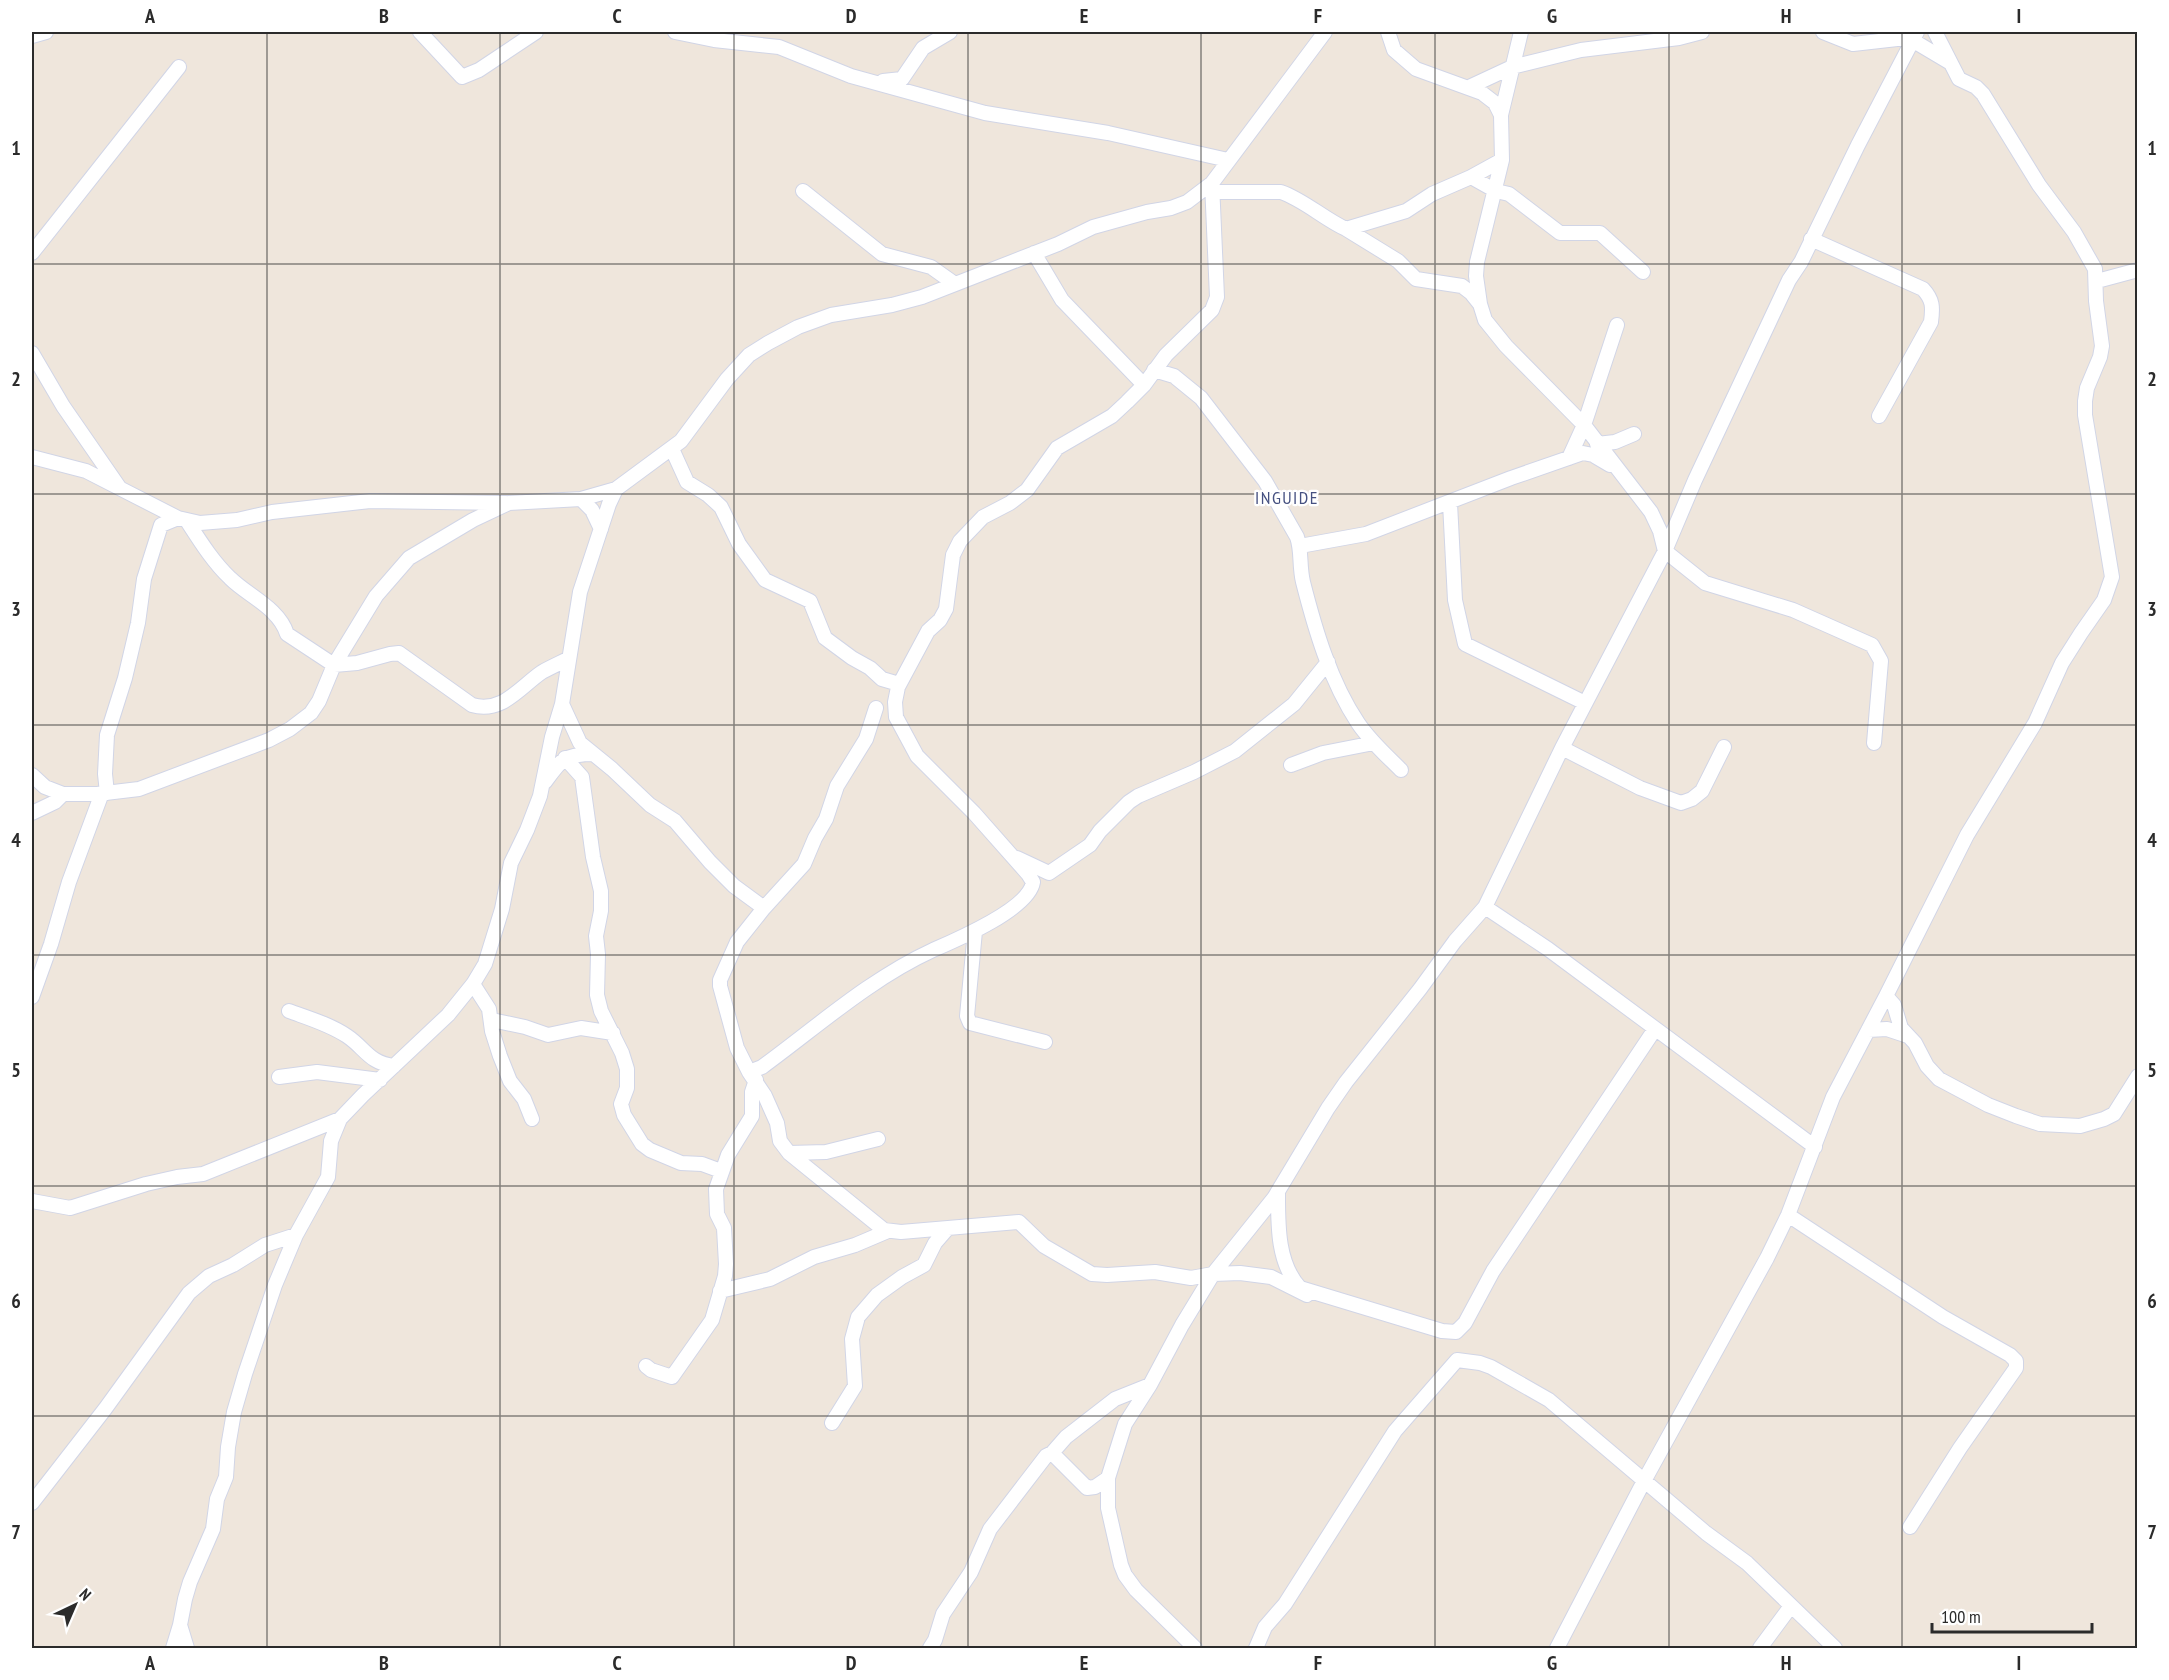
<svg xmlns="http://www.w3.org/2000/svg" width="2169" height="1680" font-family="'PT Sans Narrow',sans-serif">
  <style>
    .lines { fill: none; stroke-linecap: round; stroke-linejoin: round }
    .minor-casing { stroke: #d1d5e6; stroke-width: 16 }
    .minor { stroke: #fff; stroke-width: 14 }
    .grid { fill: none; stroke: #2b2b2b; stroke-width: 1.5; stroke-opacity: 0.55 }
    .labels { text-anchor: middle; stroke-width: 4.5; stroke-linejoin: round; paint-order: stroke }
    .neighbourhood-label { font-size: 18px; letter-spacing: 1.5px; fill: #465181; stroke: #fff }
    .neatline { fill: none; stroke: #2b2b2b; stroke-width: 2 }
    .grid-label { font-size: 20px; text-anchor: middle; font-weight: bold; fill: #2b2b2b }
  </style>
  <rect width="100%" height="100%" fill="#efe6dc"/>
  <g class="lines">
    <g class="minor-casing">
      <path id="minor" d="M 420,32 L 462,77 L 479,70 L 536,32
        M 675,32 L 714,40 L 779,47 L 851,76 L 985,113 L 1108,133 L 1228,160
        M 1388,32 L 1394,50 L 1416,69 L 1482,93 L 1495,103 L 1501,115 L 1502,160 L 1477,262 L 1476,276 L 1480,304 L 1485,320 L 1506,346 L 1584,425 L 1651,512 L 1660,531 L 1665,551 L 1705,583 L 1793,610 L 1872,645 L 1881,661 L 1874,743
        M 1823,32 L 1853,44 L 1906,38 L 1912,40 L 1949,62
        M 32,36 L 46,32
        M 883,81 L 902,79 L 923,48 L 950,32
        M 1469,87 L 1512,67 L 1581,50 L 1679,38 L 1702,32
        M 1501,115 L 1521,32
        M 1471,177 L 1496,191 L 1509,194 L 1560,233 L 1600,233 L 1643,272
        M 803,191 L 882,254 L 931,267 L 955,284
        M 1214,192 L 1281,192 C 1304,200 1324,219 1346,229 L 1406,211 L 1432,194 L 1471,177 L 1502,160
        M 1346,229 L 1398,261 L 1416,279 L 1462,286 L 1471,293 L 1479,303
        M 1811,239 L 1923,289 C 1933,300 1933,307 1931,322 L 1879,416
        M 32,253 L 179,67
        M 1034,253 L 1062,300 L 1144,385
        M 2097,281 L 2138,270
        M 32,353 L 63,406 L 119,487
        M 1154,370 L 1174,376 L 1201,398 L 1265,481 L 1297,537 C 1302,551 1299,565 1303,582 C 1315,629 1330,681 1358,723 C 1370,741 1386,755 1401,770
        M 1597,444 L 1615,442 L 1634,434
        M 672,449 L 687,482 L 708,495 L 721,507 L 739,544 L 765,580 L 810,601 L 825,638 L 852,658 L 870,668 L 882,679 L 899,684
        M 32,457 L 86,471 L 178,518 L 200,523 L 237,520 L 272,512 L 370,501 L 506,503
        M 1569,458 L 1584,425 L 1617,325
        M 581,499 L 592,510 L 601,529
        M 1450,503 L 1455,600 L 1465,644 L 1585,703
        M 187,521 C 200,541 213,562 230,578 C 248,596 279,608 287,634 L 334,665 L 357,663 L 390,654 L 399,653 L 472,705 C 502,714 520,687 542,672 C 551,667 560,663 568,659
        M 1300,546 L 1366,534 L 1511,478 L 1583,453 L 1593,455 L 1610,465
        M 562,704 L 580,743 L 612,769 L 650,805 L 675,821 L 710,862 L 734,886 L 764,908 L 804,864 L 815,838 L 826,819 L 837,786 L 866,739 L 876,708
        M 1562,748 L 1640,788 L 1681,803 L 1692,799 L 1702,791 L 1724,747
        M 565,758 L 582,777 L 593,857 L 601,891 L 601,911 L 596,936 L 598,954 L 597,995 L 601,1011 L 622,1053 L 627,1069 L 627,1088 L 621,1104 L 624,1115 L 642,1144 L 650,1150 L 681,1163 L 702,1164 L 721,1171
        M 1291,765 L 1323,753 L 1374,743
        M 32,775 L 45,787 L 63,794 L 97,794 L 139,789 L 269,740 L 290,729 L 311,713 L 319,701 L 334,665 L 376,596 L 409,558 L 473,520 L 509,503 L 581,499 L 616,489
        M 545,782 C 561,760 563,755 591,754
        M 107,793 L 105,774 L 107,735 L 125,678 L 138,623 L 144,579 L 161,525 L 178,518
        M 32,813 L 55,802 L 63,794
        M 1017,858 L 1049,873 L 1090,845 L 1100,831 L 1129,802 L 1138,796 L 1194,772 L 1235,751 L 1294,704 L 1328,662
        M 764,908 L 737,942 L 720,980 L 720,986 L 737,1048 L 749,1072 L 765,1096 L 777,1123 L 780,1141 L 789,1153 L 884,1230 L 901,1232 L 1019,1222 L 1044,1246 L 1092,1274 L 1107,1275 L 1155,1272 L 1191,1278 L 1213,1274 L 1240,1273 L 1271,1277 L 1307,1295
        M 975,931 L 967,1016 L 970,1023 L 1045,1042
        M 473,984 L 489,1009 L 492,1031 L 500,1056 L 510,1081 L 524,1099 L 532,1119
        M 1886,996 L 1894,1005 L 1901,1028 L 1915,1043 L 1927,1066 L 1939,1079 L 1988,1105 L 2016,1116 L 2040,1124 L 2080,1126 L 2104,1119 L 2114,1114 L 2138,1076
        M 32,997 L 51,944 L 69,882 L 102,793
        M 289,1011 C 308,1018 329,1024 347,1036 C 365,1048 369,1063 394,1066
        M 492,1020 L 525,1027 L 548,1035 L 581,1028 L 613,1033
        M 1868,1030 L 1887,1029 L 1908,1036
        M 749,1072 L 762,1067 C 818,1026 870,979 933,950 C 956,940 1029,909 1033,882 L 1028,874 L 974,813 L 917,756 L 896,717 L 895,702 L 898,687 L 928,631 L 940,620 L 946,609 L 953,555 L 960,541 L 983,517 L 1010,503 L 1027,490 L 1057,448 L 1112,416 L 1127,402 L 1144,385 L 1166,355 L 1212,310 L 1217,297 L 1212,183
        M 279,1077 L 317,1072 L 380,1080
        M 1815,1147 L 1548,949 L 1485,907 L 1562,748 L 1665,551 L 1695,480 L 1789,280 L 1801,262 L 1858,145 L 1917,32
        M 789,1153 L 826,1152 L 878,1139
        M 1278,1192 C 1278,1224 1277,1263 1300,1288
        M 32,1201 L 70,1208 L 146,1184 L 177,1177 L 203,1174 L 340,1119
        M 1788,1215 L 1943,1317 L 2010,1355 L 2016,1361 L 2016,1368 L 1960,1448 L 1910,1527
        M 1300,1288 L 1442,1331 L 1456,1332 L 1465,1323 L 1493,1271 L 1655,1029
        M 720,1291 L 770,1279 L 814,1257 L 855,1245 L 888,1231
        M 646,1366 L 651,1370 L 672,1377 L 712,1320 L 725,1276 L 726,1264 L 724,1228 L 717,1214 L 716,1189 L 728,1155 L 752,1116 L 752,1092 L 756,1080
        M 832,1423 L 855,1386 L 852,1339 L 858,1317 L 877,1295 L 902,1277 L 924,1265 L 935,1243 L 948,1228
        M 1052,1453 L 1066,1437 L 1115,1399 L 1150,1385
        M 1108,1478 L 1108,1508 L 1121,1565 L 1125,1575 L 1136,1590 L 1195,1648
        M 32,1503 L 105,1409 L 189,1293 L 209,1276 L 233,1265 L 265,1245 L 296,1235 L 328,1177 L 331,1141 L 340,1119 L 363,1095 L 448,1015 L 473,984 L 485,964 L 502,909 L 511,863 L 527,830 L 540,796 L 552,737 L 562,704 L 580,592 L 609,504 L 616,489 L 681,441 L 727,379 L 749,355 L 768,343 L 798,327 L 831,315 L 892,305 L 922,297 L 1058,244 L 1093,227 L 1147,212 L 1171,208 L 1187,202 L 1212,183 L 1325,32
        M 173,1648 L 180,1625
        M 187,1648 L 180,1625 L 185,1599 L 190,1582 L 213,1529 L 217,1499 L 226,1477 L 228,1447 L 234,1412 L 245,1374 L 275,1285 L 296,1235
        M 930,1648 L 935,1640 L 943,1614 L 971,1572 L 990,1529 L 1046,1456 L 1052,1453 L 1087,1488 L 1095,1487 L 1108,1478 L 1125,1424 L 1150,1385 L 1182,1325 L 1213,1274 L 1274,1198 L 1328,1108 L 1346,1082 L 1420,989 L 1455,941 L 1485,907
        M 1256,1648 L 1265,1627 L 1285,1604 L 1395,1431 L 1457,1360 L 1480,1363 L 1491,1367 L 1549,1400 L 1706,1533 L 1747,1563 L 1835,1648
        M 1557,1648 L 1644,1481 L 1767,1258 L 1788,1215 L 1833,1097 L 1886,996 L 1967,835 L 2035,723 L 2062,663 L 2081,633 L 2104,600 L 2112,577 L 2085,415 L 2085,401 L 2087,388 L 2100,357 L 2102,346 L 2096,301 L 2095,269 L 2074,232 L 2039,185 L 1983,94 L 1976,87 L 1959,79 L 1935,32
        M 1760,1648 L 1791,1606"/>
    </g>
    <use href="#minor" class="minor"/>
  </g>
  <path class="grid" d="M 267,32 L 267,1648M 500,32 L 500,1648M 734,32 L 734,1648M 968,32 L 968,1648M 1201,32 L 1201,1648M 1435,32 L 1435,1648M 1669,32 L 1669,1648M 1902,32 L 1902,1648M 32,264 L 2138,264M 32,494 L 2138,494M 32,725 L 2138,725M 32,955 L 2138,955M 32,1186 L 2138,1186M 32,1416 L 2138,1416"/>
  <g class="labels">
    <g class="neighbourhood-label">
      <text x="1287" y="504">INGUIDE</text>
    </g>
  </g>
  <rect width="2169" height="1680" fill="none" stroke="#ffffff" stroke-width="66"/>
  <g transform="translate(75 1605) rotate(44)" stroke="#ffffff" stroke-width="4.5" paint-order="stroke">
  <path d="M0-4.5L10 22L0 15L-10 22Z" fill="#2b2b2b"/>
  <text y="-9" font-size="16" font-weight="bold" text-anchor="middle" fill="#2b2b2b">N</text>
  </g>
  <path d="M1932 1623v9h160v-9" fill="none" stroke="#2b2b2b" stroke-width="3"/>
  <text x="1941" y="1623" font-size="18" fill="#2b2b2b" stroke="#ffffff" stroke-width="4.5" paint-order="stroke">100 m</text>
  <rect x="33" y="33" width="2103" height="1614" class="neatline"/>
  <g class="grid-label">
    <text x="150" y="23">A</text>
    <text x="384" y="23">B</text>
    <text x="617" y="23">C</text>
    <text x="851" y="23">D</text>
    <text x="1084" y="23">E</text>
    <text x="1318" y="23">F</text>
    <text x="1552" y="23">G</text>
    <text x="1786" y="23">H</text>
    <text x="2019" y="23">I</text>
    <text x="16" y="155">1</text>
    <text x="2152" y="155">1</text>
    <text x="16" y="386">2</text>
    <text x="2152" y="386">2</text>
    <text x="16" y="616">3</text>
    <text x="2152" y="616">3</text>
    <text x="16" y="847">4</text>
    <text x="2152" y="847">4</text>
    <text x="16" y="1077">5</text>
    <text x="2152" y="1077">5</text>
    <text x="16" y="1308">6</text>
    <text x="2152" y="1308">6</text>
    <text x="16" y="1539">7</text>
    <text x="2152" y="1539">7</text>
    <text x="150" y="1670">A</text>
    <text x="384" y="1670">B</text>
    <text x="617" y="1670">C</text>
    <text x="851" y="1670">D</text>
    <text x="1084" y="1670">E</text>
    <text x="1318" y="1670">F</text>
    <text x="1552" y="1670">G</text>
    <text x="1786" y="1670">H</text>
    <text x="2019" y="1670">I</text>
  </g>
</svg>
